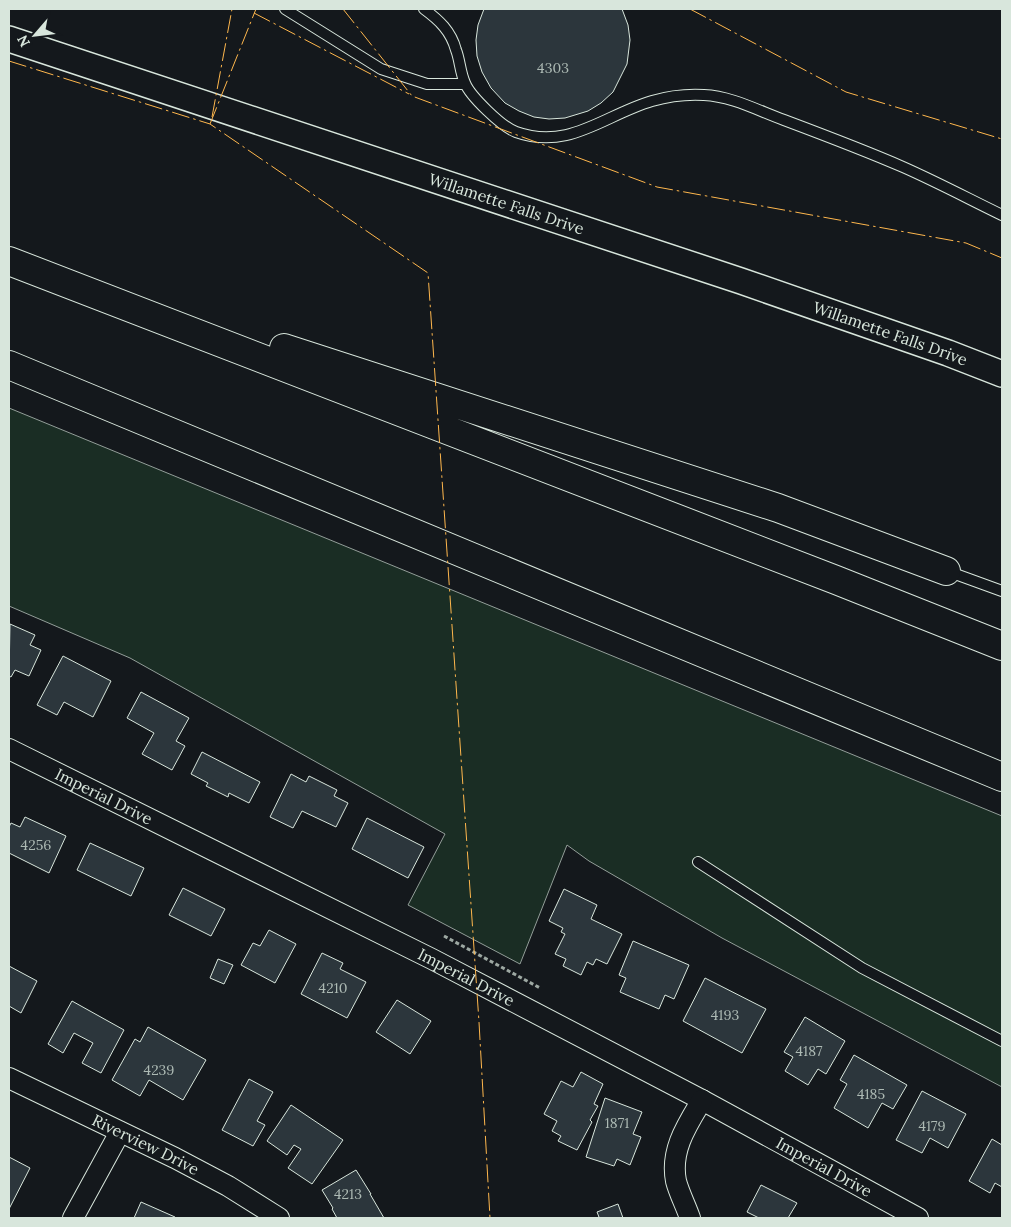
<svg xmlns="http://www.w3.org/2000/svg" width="1011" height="1227" font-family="Lora,serif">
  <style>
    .green { fill: #1a2d24; stroke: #939e99 }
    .building { fill: #2c363c; stroke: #d8e6dc }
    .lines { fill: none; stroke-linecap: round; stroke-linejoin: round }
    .service-casing { stroke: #d8e6dc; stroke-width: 12 }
    .minor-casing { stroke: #d8e6dc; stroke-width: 22 }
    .tertiary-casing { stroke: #d8e6dc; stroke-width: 28 }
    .motorway-casing { stroke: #d8e6dc; stroke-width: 30 }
    .path { stroke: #9da8a2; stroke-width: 3; stroke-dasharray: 4 2.5; stroke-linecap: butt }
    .service { stroke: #14181c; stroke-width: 10 }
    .minor { stroke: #14181c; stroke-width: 20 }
    .tertiary { stroke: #14181c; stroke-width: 25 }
    .motorway { stroke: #14181c; stroke-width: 28 }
    .power { stroke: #ffb74d; stroke-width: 1; stroke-dasharray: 18 4 2.5 4; stroke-linecap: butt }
    .labels { text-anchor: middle; stroke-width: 4; stroke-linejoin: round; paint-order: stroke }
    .number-label { font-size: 14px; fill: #adbab4 }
    .street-label { font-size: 16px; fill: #d8e6dc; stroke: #14181c }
  </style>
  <rect width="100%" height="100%" fill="#14181c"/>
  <path class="green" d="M 9,408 L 1002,816 L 1002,1087 L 722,938 L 589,861 L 567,845 L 520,964 L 408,905 L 445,834 L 130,658 L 9,606 Z"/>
  <path class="building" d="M 484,9 L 622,9 L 628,25 L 630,40 L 627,64 L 613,92 L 601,103 L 588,111 L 565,118 L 549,119 L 534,117 L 519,111 L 505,103 L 491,88 L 482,72 L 477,56 L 476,40 L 478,25 Z
    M 10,624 L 35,635 L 30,645 L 41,650 L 29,676 L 15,670 L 11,677 L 9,676 Z
    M 63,656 L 111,681 L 93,717 L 64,702 L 57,715 L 37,705 Z
    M 141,692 L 189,718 L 176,741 L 185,746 L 172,770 L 142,754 L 154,733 L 127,718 Z
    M 202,752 L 260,782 L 249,803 L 229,793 L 228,797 L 206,786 L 208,783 L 191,774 Z
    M 291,774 L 306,782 L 309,776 L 337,790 L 334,796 L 348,803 L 336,827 L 302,811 L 293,828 L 270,817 Z
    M 25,817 L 66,836 L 49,873 L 9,853 L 9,827 L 11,823 L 20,827 Z
    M 367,818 L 424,847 L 408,878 L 352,849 Z
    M 90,843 L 144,868 L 131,896 L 77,870 Z
    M 183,888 L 225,909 L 211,936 L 169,915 Z
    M 564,889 L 597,905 L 591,919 L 622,934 L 607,964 L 596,959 L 593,965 L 587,962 L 581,975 L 563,966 L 566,959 L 555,954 L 565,934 L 561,932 L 563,928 L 549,921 Z
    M 269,930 L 296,944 L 275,983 L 241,965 L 253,943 L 260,946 Z
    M 633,941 L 689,965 L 674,999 L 665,995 L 659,1009 L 620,992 L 626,978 L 619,975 Z
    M 322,953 L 343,963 L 340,969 L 366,982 L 347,1018 L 301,994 Z
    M 218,959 L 233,965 L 224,984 L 210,978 Z
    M 9,966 L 37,981 L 21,1013 L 9,1006 Z
    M 705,978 L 766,1009 L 742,1053 L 683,1021 Z
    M 397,1000 L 431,1021 L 410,1054 L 376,1032 Z
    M 72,1001 L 124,1030 L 101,1073 L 82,1063 L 93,1043 L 74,1033 L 63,1053 L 48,1044 Z
    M 805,1017 L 845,1041 L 826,1074 L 818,1069 L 808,1085 L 785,1071 L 793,1057 L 784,1052 Z
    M 148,1027 L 206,1060 L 183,1100 L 149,1080 L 140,1096 L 112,1080 L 135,1039 L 140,1042 Z
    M 854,1055 L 907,1085 L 893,1109 L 882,1103 L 868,1128 L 834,1108 L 847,1084 L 840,1080 Z
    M 581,1072 L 603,1084 L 594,1104 L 598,1106 L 590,1120 L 592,1122 L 577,1150 L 558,1141 L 561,1136 L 552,1131 L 557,1121 L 544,1114 L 561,1081 L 573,1087 Z
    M 249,1079 L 273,1092 L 257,1121 L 265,1125 L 253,1146 L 222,1130 Z
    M 922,1091 L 966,1114 L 948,1148 L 930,1138 L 922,1153 L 896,1140 Z
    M 605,1098 L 642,1112 L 633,1134 L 641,1137 L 630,1165 L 617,1159 L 614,1166 L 586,1157 Z
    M 291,1105 L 343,1140 L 312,1184 L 288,1168 L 301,1149 L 294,1145 L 287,1155 L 267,1141 Z
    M 992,1139 L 1002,1145 L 1002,1187 L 995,1183 L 990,1193 L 969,1181 Z
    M 9,1157 L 30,1168 L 9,1209 Z
    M 356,1170 L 371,1194 L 370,1194 L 384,1218 L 337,1218 L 332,1209 L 333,1208 L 322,1190 Z
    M 761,1185 L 797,1203 L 788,1218 L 759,1218 L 747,1212 Z
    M 141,1202 L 175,1217 L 174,1218 L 134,1218 Z
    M 618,1204 L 623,1218 L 596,1218 L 599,1217 L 597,1212 Z"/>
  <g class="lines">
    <g class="service-casing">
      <path id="service" d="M 285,9 L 381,69 L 427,84 L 465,84
        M 424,9 C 439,20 451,31 456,50 C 460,60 460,72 465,83 C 470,96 502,127 516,132 C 569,151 604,115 652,101 C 669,96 687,94 704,95 C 731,96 759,111 784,120 C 824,135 864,150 903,167 C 937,182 969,199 1002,215
        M 947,571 L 1002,591
        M 698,862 L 862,968 L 1002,1041"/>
    </g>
    <g class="minor-casing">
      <g id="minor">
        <path id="s1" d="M 9,749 L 432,959 L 702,1100 L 918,1218"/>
        <path id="s2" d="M 9,1078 L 175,1158 L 228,1186 L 279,1218"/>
        <path d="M 73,1218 L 120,1132"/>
        <path d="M 690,1218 C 686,1206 679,1193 676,1181 C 670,1150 687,1125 702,1100"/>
      </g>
    </g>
    <g class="tertiary-casing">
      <g id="tertiary">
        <path id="s3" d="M 9,39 L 741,281 L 948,353 L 1002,374"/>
      </g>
    </g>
    <g class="motorway-casing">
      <path id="motorway" d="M 9,261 L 836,580 L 1002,646
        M 284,348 L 778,508 L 946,571
        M 9,365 L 1002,777"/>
    </g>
    <path class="path" d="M 444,936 L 540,988"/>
    <use href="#service" class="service"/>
    <use href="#minor" class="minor"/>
    <use href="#tertiary" class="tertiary"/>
    <use href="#motorway" class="motorway"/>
    <path class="power" d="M 343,9 L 412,96 L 657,187 L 966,243 L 1002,258
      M 690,9 L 846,92 L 1002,139
      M 254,13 L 409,94
      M 9,61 L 210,124 L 428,273 L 479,1022 L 490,1218
      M 212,117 L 232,9
      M 210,124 L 256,9"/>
  </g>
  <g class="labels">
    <g class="number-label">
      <text x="553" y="73">4303</text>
      <text x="36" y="850">4256</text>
      <text x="333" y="993">4210</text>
      <text x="725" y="1020">4193</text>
      <text x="809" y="1056">4187</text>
      <text x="159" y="1075">4239</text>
      <text x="871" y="1099">4185</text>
      <text x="617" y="1128">1871</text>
      <text x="932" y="1131">4179</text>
      <text x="348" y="1199">4213</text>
    </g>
    <g class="street-label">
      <text dy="6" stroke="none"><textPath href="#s3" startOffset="524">Willamette Falls Drive</textPath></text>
      <text dy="6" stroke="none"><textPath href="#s3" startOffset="929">Willamette Falls Drive</textPath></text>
      <text dy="6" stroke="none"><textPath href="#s1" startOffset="106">Imperial Drive</textPath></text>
      <text dy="6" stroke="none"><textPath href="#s1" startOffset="511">Imperial Drive</textPath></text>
      <text dy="6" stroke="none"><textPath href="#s2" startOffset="152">Riverview Drive</textPath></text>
      <text dy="6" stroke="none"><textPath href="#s1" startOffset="916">Imperial Drive</textPath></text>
    </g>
  </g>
  <rect width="1011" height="1227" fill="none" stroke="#d8e6dc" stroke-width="20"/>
  <g transform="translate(35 35) rotate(242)" stroke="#14181c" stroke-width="4" paint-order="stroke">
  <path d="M0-4L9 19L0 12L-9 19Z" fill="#d8e6dc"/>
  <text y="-8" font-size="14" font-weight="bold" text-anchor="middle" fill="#d8e6dc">N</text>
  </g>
</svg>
